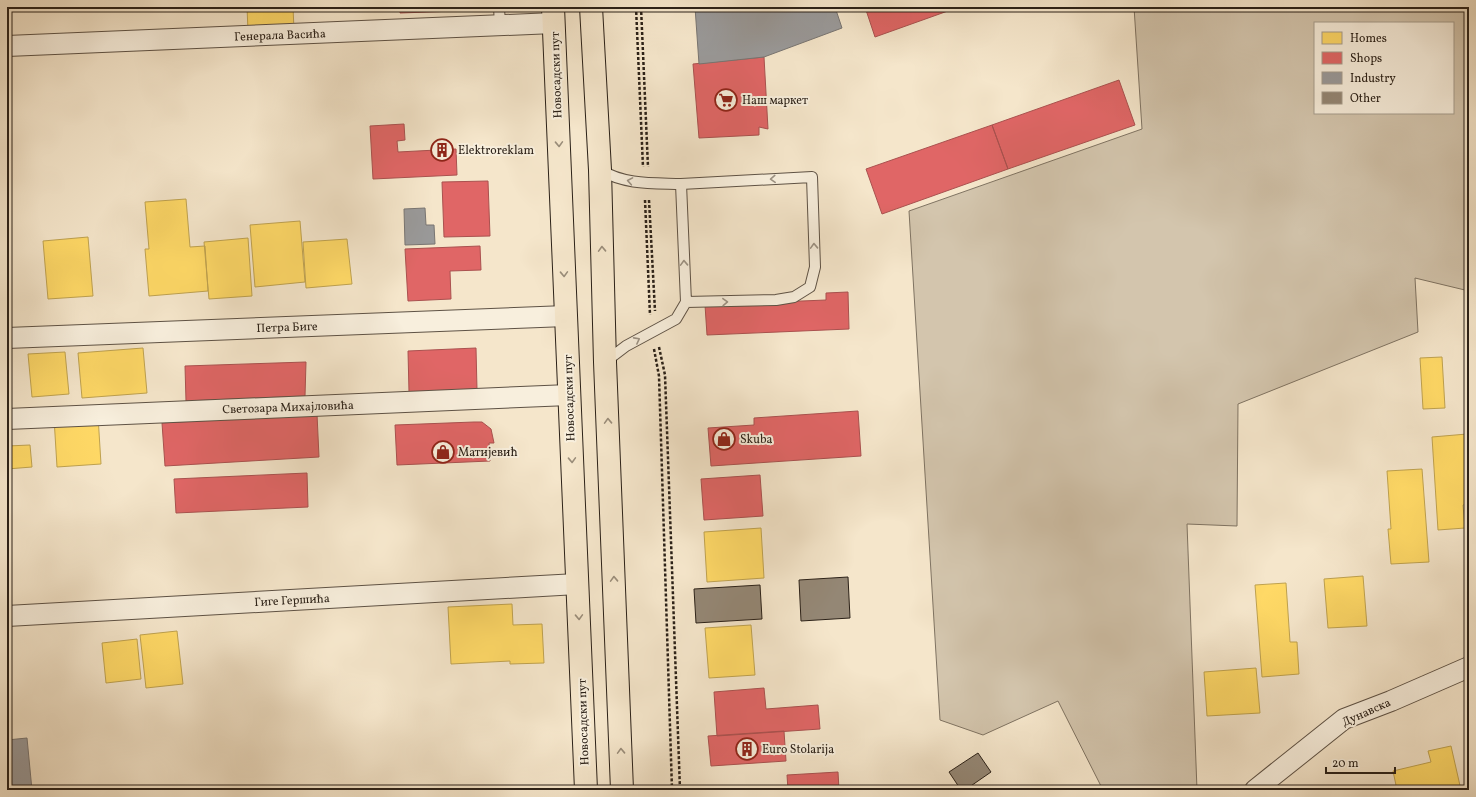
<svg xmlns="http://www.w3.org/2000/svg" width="1476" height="797" font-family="Vollkorn,serif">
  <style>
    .green { fill: #d3c5ad; stroke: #7f7362; fill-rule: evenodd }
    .homes { fill: #ffd966; stroke: #bfa24f }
    .shops { fill: #e06666; stroke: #aa514f }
    .industry { fill: #999; stroke: #787572 }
    .building { fill: #948775; stroke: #2b2118 }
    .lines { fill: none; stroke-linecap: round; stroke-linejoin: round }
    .service-casing { stroke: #5e5245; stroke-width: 12 }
    .minor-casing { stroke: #5e5245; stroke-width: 22 }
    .primary-casing { stroke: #2b2118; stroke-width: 24 }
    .path { stroke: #2b2118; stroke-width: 2.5; stroke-dasharray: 3 2; stroke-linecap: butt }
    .service { stroke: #f8efdd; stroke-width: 10 }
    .minor { stroke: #f8efdd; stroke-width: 20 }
    .primary { stroke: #f5e6cb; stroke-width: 22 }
    .oneway { stroke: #9a8d7a }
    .oneway2 { stroke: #9c9284 }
    .labels { text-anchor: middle; stroke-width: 4; stroke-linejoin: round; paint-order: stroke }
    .street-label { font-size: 12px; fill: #2b2118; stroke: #f8efdd }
    .poi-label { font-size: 12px; fill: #2b2118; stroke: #f8efdd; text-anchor: start }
  </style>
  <rect width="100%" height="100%" fill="#f5e6cb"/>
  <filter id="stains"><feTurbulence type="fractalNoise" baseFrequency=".005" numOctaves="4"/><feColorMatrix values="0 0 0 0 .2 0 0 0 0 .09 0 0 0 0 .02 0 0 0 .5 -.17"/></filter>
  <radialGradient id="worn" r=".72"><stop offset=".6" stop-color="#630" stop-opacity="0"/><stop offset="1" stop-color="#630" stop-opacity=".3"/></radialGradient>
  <path class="green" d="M 1134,7 L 1469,7 L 1469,291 L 1415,278 L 1418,332 L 1238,404 L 1237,526 L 1187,524 L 1197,790 L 1103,790 L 1058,701 L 983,735 L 940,720 L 909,211 L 1142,129 ZM 1315,23 L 1453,23 L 1453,113 L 1315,113 Z"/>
  <path class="homes" d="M 247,7 L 293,7 L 294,30 L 248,31 Z
    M 186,199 L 190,247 L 205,246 L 208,291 L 149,296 L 145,249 L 149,249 L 145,202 Z
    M 300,221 L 305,282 L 255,287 L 250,225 Z
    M 88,237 L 93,296 L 48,299 L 43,241 Z
    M 248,238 L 252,296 L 209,299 L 204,242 Z
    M 347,239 L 352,284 L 306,288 L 303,242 Z
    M 143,348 L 147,393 L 82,398 L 78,353 Z
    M 65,352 L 69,394 L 32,397 L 28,354 Z
    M 1442,357 L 1445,408 L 1423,409 L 1420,358 Z
    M 98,416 L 101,464 L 57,467 L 54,418 Z
    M 1467,434 L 1469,462 L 1469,504 L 1463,505 L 1465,528 L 1438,530 L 1432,437 Z
    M 30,445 L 32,467 L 7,469 L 7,446 Z
    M 1422,469 L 1429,562 L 1391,564 L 1388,529 L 1391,529 L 1387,471 Z
    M 761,528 L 764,578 L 707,582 L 704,532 Z
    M 1363,576 L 1367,626 L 1328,628 L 1324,579 Z
    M 1286,583 L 1290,642 L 1297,642 L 1299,674 L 1262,677 L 1255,585 Z
    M 512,604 L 513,625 L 542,624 L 544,663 L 510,664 L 510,661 L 451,664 L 448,607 Z
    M 751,625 L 755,675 L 709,678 L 705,628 Z
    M 177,631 L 183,684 L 146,688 L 140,635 Z
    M 137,639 L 141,679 L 106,683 L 102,643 Z
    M 1256,668 L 1260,713 L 1207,716 L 1204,672 Z
    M 1451,746 L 1461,790 L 1397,790 L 1393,771 L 1431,762 L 1428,751 Z"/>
  <path class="shops" d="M 400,7 L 456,7 L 456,11 L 400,13 Z
    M 865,7 L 959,7 L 875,37 Z
    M 764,57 L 768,129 L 759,127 L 759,135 L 699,138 L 693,64 Z
    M 1119,80 L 1135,125 L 1008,169 L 992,125 Z
    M 404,124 L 405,140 L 397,141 L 398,152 L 456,149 L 457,175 L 373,179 L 370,126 Z
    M 992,125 L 1008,169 L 882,214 L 866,169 Z
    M 488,181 L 490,236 L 444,237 L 442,182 Z
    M 480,246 L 481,270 L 450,271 L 451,299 L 408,301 L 405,249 Z
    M 848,292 L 849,329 L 707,335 L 705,305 L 826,300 L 826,293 Z
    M 476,348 L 477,390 L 409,392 L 408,351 Z
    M 306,362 L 305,396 L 186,401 L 185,366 Z
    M 858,411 L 861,456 L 711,466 L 708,428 L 754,425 L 754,418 Z
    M 317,414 L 319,457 L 165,466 L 162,423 Z
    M 474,422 L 482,422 L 491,429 L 494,443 L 489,443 L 490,461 L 397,465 L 395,425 Z
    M 307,473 L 308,507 L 176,513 L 174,479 Z
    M 760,475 L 763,516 L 704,520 L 701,479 Z
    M 764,688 L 766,709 L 818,705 L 820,729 L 717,736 L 714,692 Z
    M 784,731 L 786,761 L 711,766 L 708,736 Z
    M 838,772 L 839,790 L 788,790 L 787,775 Z"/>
  <path class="industry" d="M 695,7 L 835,7 L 842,28 L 764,57 L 699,64 Z
    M 425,208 L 426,225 L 434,225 L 435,244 L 405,245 L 404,209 Z
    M 27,738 L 32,790 L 7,790 L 7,740 Z"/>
  <path class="building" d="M 848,577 L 850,618 L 801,621 L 799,580 Z
    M 760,585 L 762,619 L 696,623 L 694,589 Z
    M 978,753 L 991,772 L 965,790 L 961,790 L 949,772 Z"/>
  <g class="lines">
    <g class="service-casing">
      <path id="service" d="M 499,7 L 500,25
        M 600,170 C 626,185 652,183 681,184 L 686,302 L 676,319 L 626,346 L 605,362
        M 681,184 L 812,177 L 815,267 L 810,287 L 794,297 L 776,300 L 686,302"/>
    </g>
    <g class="minor-casing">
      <path id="minor" d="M 7,46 L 554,23
        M 7,338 L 566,316
        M 7,419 L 569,395
        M 7,616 L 577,584
        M 1255,790 L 1344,719 L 1391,701 L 1469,667"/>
    </g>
    <g class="primary-casing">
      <path id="primary" d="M 553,7 L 586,790
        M 591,7 L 600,170 L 605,362 L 622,790"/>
    </g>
    <path class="path" d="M 636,7 L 643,167
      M 641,7 L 648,167
      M 645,200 L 650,315
      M 649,200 L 655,311
      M 659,347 L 665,375 L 680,790
      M 654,349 L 659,376 L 672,790"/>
    <use href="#service" class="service"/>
    <use href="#minor" class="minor"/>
    <use href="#primary" class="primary"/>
  </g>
  <defs><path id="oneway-chevron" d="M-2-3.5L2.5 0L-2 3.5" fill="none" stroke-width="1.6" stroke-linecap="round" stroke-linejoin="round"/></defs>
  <g class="oneway">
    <use href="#oneway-chevron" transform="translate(559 144) rotate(88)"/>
    <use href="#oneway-chevron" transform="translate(602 249) rotate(-92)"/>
    <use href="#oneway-chevron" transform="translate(564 274) rotate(88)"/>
    <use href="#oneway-chevron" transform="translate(608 421) rotate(-92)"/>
    <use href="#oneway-chevron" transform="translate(572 460) rotate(88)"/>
    <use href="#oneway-chevron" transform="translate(614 579) rotate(-92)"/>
    <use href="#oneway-chevron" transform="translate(579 617) rotate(88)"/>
    <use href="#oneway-chevron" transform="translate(621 751) rotate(-92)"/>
  </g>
  <g class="oneway2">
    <use href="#oneway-chevron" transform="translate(773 179) rotate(177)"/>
    <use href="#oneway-chevron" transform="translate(630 181) rotate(-170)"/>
    <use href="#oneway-chevron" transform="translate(814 246) rotate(-92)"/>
    <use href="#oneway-chevron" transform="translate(684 263) rotate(-92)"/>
    <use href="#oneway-chevron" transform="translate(725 302) rotate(-2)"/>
    <use href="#oneway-chevron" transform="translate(637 340) rotate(-28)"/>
  </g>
  <defs>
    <g id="supermarket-ring" transform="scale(1.15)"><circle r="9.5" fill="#f8efdd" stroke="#8f2418" stroke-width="1.5"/><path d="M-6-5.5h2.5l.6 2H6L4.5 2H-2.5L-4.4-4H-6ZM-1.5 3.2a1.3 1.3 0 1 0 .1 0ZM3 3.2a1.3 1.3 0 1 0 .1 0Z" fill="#8f2418"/></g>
    <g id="building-ring" transform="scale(1.15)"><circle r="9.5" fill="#f8efdd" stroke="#8f2418" stroke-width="1.5"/><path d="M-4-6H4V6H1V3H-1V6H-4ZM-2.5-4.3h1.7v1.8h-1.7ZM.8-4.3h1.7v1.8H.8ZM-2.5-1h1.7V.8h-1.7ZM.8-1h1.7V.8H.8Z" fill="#8f2418"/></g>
    <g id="shop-ring" transform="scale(1.15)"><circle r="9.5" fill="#f8efdd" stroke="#8f2418" stroke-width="1.5"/><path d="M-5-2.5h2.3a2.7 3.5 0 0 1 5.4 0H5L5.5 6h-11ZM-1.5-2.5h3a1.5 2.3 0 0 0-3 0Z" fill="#8f2418"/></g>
  </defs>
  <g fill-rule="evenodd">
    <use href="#supermarket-ring" x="726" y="100"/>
    <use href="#building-ring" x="442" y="150"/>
    <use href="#shop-ring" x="724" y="439"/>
    <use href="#shop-ring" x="443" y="452"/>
    <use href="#building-ring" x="747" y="749"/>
  </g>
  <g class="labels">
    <g class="street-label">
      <text transform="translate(280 35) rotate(-2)" y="4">Генерала Васића</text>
      <text transform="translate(556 75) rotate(-92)" y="4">Новосадски пут</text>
      <text transform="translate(287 327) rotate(-2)" y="4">Петра Биге</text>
      <text transform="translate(569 398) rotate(-92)" y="4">Новосадски пут</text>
      <text transform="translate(288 407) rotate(-2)" y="4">Светозара Михајловића</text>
      <text transform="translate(292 600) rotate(-3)" y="4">Гиге Гершића</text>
      <text transform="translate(1366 712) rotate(-24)" y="4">Дунавска</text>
      <text transform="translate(583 722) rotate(-92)" y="4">Новосадски пут</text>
    </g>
    <g class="poi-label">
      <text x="742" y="104">Наш маркет</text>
      <text x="458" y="154">Elektroreklam</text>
      <text x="740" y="443">Skuba</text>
      <text x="458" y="456">Матијевић</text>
      <text x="762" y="753">Euro Stolarija</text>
    </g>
  </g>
  <rect width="1476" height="797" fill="none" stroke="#f5e6cb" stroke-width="24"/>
  <rect x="8" y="8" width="1460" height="781" fill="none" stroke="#2b2118" stroke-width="2"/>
  <rect x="12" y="12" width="1452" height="773" fill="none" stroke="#2b2118"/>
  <rect x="1314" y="22" width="140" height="92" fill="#f8efdd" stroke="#a69d8e"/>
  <rect x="1322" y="32" width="20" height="12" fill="#ffd966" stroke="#a69d8e"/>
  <text x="1350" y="42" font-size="12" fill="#2b2118">Homes</text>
  <rect x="1322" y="52" width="20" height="12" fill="#e06666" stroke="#a69d8e"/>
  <text x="1350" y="62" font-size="12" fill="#2b2118">Shops</text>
  <rect x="1322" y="72" width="20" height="12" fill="#999999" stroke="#a69d8e"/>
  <text x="1350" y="82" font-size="12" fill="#2b2118">Industry</text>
  <rect x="1322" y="92" width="20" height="12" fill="#948775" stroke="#a69d8e"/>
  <text x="1350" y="102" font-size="12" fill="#2b2118">Other</text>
  <path d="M1326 767v6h69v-6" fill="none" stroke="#2b2118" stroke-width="2"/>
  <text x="1332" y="767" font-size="12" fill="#2b2118" stroke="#f8efdd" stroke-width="3" paint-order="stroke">20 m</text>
  <rect width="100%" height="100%" filter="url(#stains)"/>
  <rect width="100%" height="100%" fill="url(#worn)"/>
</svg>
